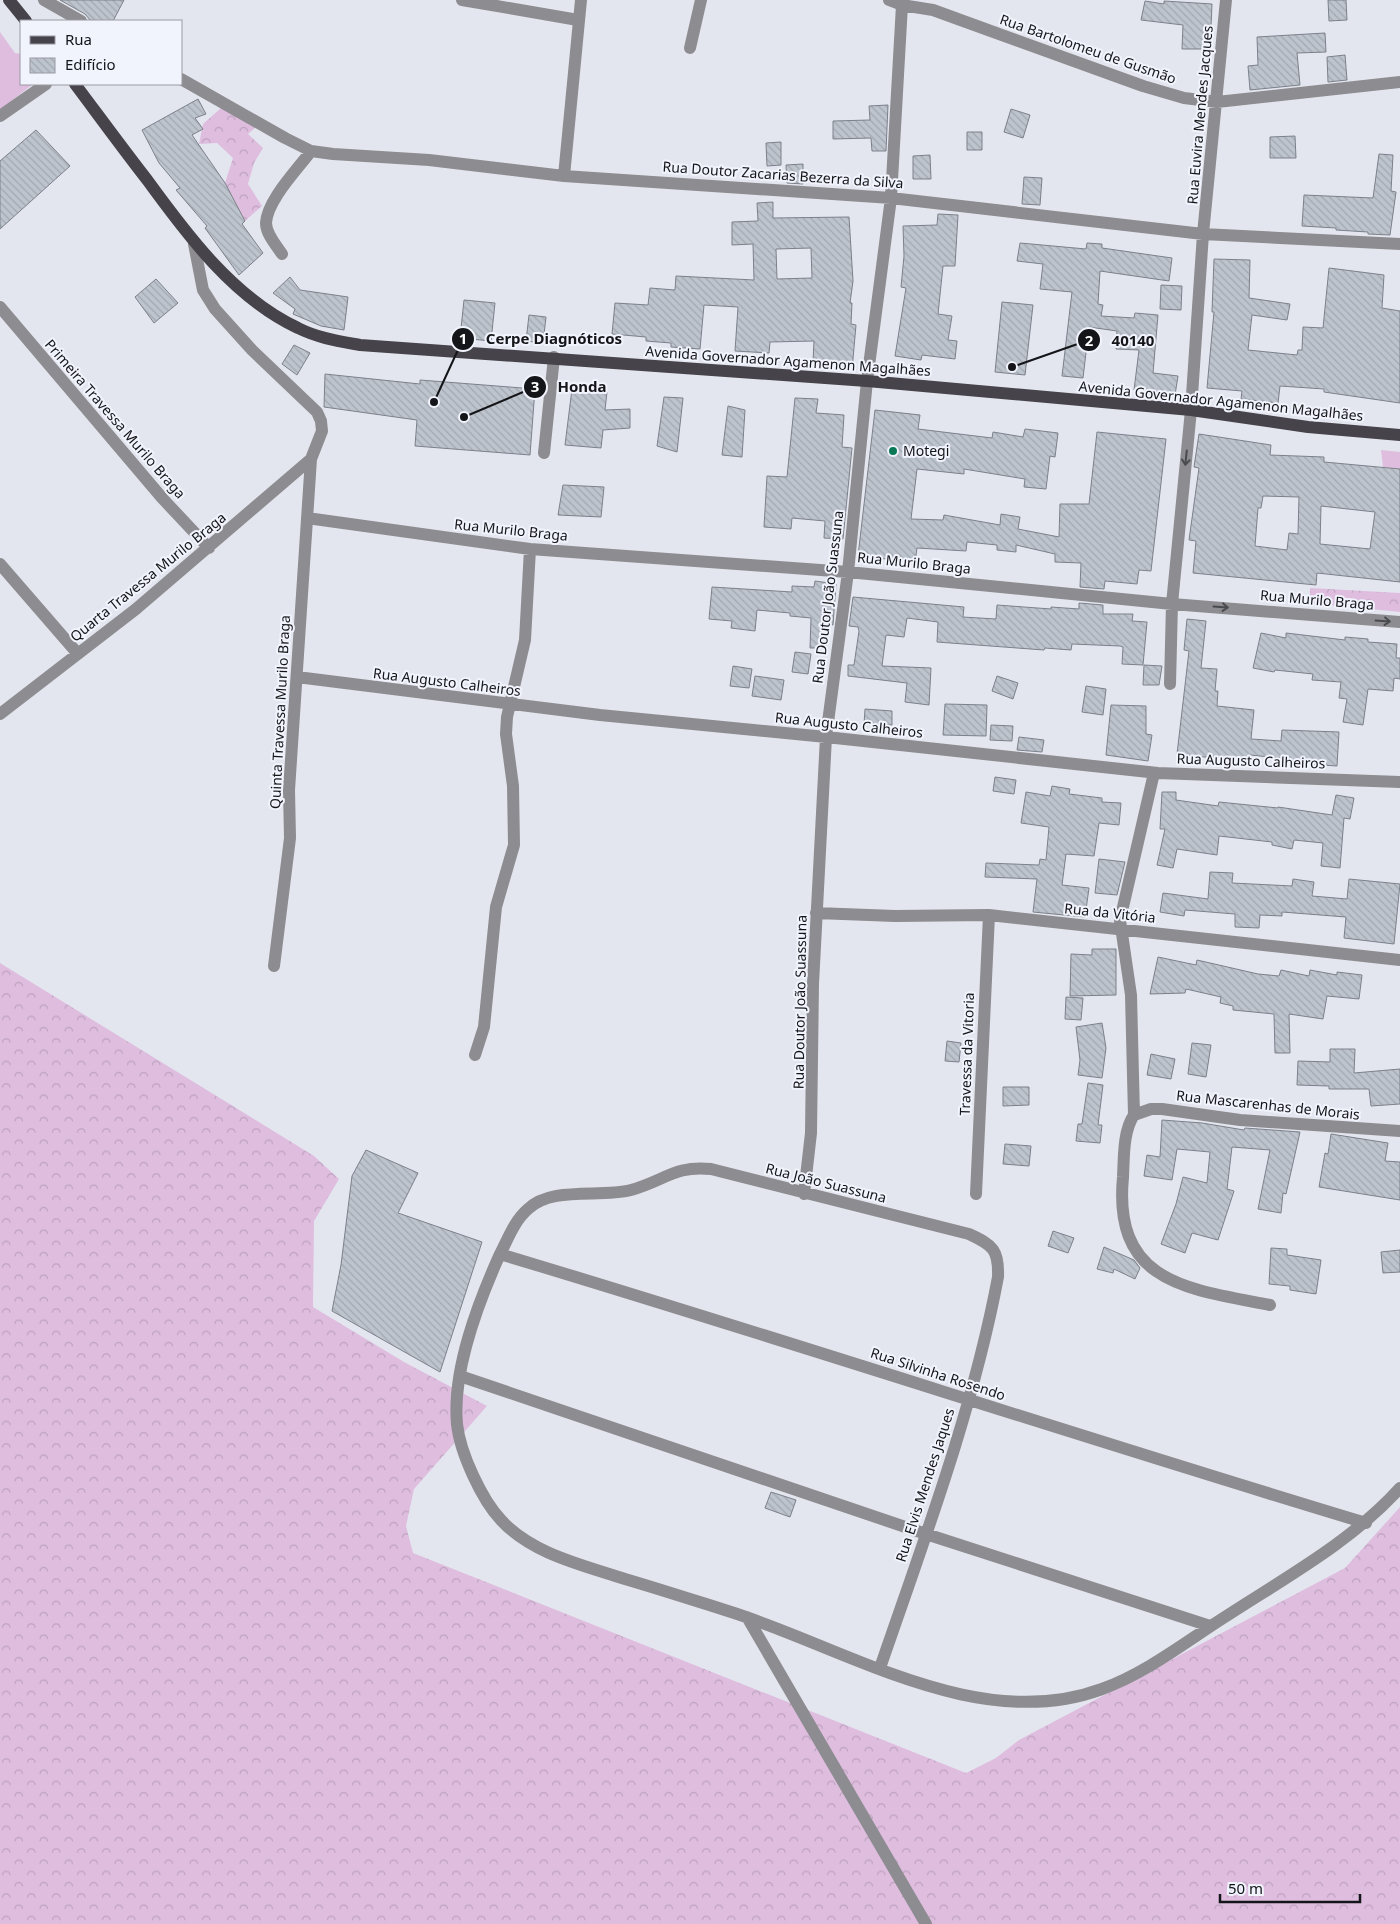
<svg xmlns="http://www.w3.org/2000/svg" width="1400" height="1924" font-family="'Noto Sans',sans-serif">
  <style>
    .green { fill: #debddf }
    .forest { fill: url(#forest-crowns) }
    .building { fill: url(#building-back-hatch); stroke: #7c8189; fill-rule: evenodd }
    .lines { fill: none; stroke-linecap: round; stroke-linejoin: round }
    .minor { stroke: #8d8c90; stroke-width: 12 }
    .major { stroke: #46434a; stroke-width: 12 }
    .oneway { stroke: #4a4b4e }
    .poi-dot { fill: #087954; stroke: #f1f3fd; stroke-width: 2 }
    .labels { text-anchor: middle; stroke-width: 4; stroke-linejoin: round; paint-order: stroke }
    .street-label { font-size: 14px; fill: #141518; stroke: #f1f3fd }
    .poi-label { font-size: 14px; fill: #141518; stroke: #f1f3fd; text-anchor: start }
    .leader { fill: none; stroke: #141518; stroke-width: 2 }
    .callout-dot { fill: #141518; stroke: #f1f3fd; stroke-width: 2 }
    .mark-label { font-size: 15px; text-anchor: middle; font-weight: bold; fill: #fff }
    .callout-label { font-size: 15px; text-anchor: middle; font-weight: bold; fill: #141518; stroke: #f1f3fd; stroke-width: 4; stroke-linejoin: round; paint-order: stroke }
  </style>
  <defs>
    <pattern id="forest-crowns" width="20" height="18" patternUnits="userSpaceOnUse" patternTransform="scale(1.25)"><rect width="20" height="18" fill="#debddf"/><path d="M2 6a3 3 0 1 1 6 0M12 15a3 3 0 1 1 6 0" fill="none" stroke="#bea2bf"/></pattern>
    <pattern id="building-back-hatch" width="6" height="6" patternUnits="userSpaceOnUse" patternTransform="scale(1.25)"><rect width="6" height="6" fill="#bec4cd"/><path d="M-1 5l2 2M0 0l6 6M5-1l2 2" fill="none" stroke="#a2a8af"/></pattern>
  </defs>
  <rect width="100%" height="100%" fill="#e4e6ef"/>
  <path class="green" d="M 0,32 L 15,53 L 21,54 L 21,84 L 33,84 L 0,110 Z
    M 1381,450 L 1400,452 L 1400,469 L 1383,467 Z"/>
  <path class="forest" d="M 221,108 L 256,127 L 248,134 L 263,148 L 254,163 L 248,184 L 262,206 L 245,221 L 225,183 L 233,158 L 217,143 L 199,144 L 203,124 Z
    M 1310,588 L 1400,593 L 1400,612 L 1310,603 Z
    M 0,963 L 314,1156 L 339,1179 L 314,1221 L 313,1307 L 404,1362 L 487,1406 L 414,1489 L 406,1526 L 413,1553 L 966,1773 L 996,1758 L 1019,1740 L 1345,1568 L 1400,1507 L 1400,1924 L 0,1924 Z"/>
  <path class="building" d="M 60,0 L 124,0 L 113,21 L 91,21 L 85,14 Z
    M 1328,0 L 1346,0 L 1347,20 L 1329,21 Z
    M 1145,1 L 1164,4 L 1164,1 L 1212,4 L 1210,49 L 1182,49 L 1183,25 L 1141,20 Z
    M 1325,33 L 1326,52 L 1297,53 L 1300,85 L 1250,90 L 1248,66 L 1258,65 L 1257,37 Z
    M 1345,55 L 1347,80 L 1328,82 L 1327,57 Z
    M 198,99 L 206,114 L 195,118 L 203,129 L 192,135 L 225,183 L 245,221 L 242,224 L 263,253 L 239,275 L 205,228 L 207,226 L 176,190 L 180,188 L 159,163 L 142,130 Z
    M 888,105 L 886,151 L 872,151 L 871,138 L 833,139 L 833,121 L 870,120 L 869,106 Z
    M 1011,109 L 1030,115 L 1023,138 L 1004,132 Z
    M 36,130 L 70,166 L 0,229 L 0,161 Z
    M 967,132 L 982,132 L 982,150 L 967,150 Z
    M 1295,136 L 1296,158 L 1270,158 L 1270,137 Z
    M 781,142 L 781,165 L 767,166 L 766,143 Z
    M 1379,154 L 1393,155 L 1391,191 L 1396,192 L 1390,235 L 1368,234 L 1368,232 L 1336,230 L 1336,228 L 1302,226 L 1304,195 L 1373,198 Z
    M 930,155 L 931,179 L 913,179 L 913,156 Z
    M 803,164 L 803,184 L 787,183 L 786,165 Z
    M 1024,177 L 1042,178 L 1040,205 L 1022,204 Z
    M 773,202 L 773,218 L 849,217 L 853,281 L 850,303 L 852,303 L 851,324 L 856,325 L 852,370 L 832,368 L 832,362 L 813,362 L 814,341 L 770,342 L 769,353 L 735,351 L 738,307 L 704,305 L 700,349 L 671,347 L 671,343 L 646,341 L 646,337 L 612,334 L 615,303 L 648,305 L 650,288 L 675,290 L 676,276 L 754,280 L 753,244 L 732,245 L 732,222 L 758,221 L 757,203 ZM 811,248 L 812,278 L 777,279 L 776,249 Z
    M 938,214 L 958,215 L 955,266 L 943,266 L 938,314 L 952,316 L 948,340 L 957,341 L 955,359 L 922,355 L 921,360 L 895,356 L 906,288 L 901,287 L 904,256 L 903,226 L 937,225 Z
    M 1020,243 L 1086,249 L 1087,243 L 1102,244 L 1102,248 L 1172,258 L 1169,281 L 1100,271 L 1098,304 L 1103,305 L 1101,316 L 1134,318 L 1135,313 L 1158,315 L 1153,373 L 1178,376 L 1175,395 L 1134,390 L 1139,350 L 1116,349 L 1117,331 L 1089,327 L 1083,378 L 1062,376 L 1072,292 L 1040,289 L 1043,264 L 1017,261 Z
    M 1214,259 L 1250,260 L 1249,298 L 1290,304 L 1287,320 L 1252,315 L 1248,350 L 1297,355 L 1298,350 L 1302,350 L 1303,327 L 1323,328 L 1329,268 L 1384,275 L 1382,308 L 1400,311 L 1400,403 L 1324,392 L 1324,389 L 1280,386 L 1278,403 L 1241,399 L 1242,391 L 1207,388 L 1214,312 L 1212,312 Z
    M 290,277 L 300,290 L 348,297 L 344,330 L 321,326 L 293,314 L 295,309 L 273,293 Z
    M 156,279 L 178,303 L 154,323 L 135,297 Z
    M 1161,285 L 1182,286 L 1181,310 L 1160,309 Z
    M 464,300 L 495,303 L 491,341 L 460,338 Z
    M 1002,302 L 1033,305 L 1025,375 L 995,372 Z
    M 529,315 L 546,317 L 543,343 L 526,341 Z
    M 294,345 L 310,353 L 297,375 L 282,364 Z
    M 325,374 L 420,384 L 420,380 L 535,389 L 530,455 L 415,446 L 417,420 L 324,407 Z
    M 572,389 L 607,392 L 605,410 L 630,409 L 630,428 L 603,430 L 601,448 L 565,445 Z
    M 664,397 L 683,398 L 677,452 L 657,446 Z
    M 795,398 L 818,399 L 816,413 L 844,415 L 842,447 L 852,448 L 843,539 L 824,538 L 825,521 L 792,518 L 791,529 L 764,527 L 767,476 L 787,477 Z
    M 728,406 L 745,410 L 742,457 L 722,455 Z
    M 875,410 L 920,415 L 918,429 L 992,438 L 993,432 L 1023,437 L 1025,429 L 1058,433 L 1055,457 L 1050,456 L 1046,489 L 1024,487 L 1025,479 L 964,469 L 964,474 L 917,469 L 911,519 L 943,520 L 944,515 L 1000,525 L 1001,514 L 1020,517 L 1018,529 L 1059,537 L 1060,504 L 1089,504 L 1097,432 L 1166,439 L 1151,571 L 1139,570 L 1137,584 L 1105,581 L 1104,589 L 1080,587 L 1081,563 L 1055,562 L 1055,554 L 1016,545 L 1016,552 L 997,550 L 997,545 L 967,542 L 966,551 L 917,548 L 915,562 L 858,556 Z
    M 1199,434 L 1271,445 L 1270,455 L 1324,457 L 1324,462 L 1400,469 L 1400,582 L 1317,573 L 1316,585 L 1193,573 L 1196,541 L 1189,540 L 1199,468 L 1194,467 ZM 1263,496 L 1299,497 L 1298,534 L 1289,533 L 1287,550 L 1255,546 L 1258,508 L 1261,508 ZM 1321,506 L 1375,512 L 1370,549 L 1320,544 Z
    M 563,485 L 604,487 L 601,517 L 558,515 Z
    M 815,581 L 836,584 L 833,625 L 827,624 L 826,648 L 810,648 L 811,618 L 790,616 L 790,613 L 757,610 L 755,631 L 731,628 L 732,621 L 709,619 L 712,587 L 792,592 L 792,586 L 814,587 Z
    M 853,597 L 964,607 L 963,617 L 996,619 L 997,605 L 1051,609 L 1051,607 L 1079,609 L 1079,603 L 1103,605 L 1103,614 L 1133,614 L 1132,621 L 1147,622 L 1143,665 L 1122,664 L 1123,647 L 1120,646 L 1072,644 L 1071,650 L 1045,648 L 1044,650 L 937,642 L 938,622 L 907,618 L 904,637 L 886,635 L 882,666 L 931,668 L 929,705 L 905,702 L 907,683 L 848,676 L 848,665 L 854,665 L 859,631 L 858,627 L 849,626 Z
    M 1187,619 L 1206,621 L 1201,668 L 1217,669 L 1215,691 L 1218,691 L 1217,706 L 1254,710 L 1251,739 L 1281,741 L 1282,730 L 1339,732 L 1337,766 L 1279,762 L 1280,758 L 1250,755 L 1249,760 L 1232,760 L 1177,754 L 1189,651 L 1184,650 Z
    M 1261,633 L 1286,638 L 1286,633 L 1345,640 L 1345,637 L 1368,639 L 1368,642 L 1397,644 L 1396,658 L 1400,658 L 1400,679 L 1394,678 L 1393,691 L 1368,689 L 1363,725 L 1343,722 L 1347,699 L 1339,698 L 1341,682 L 1312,680 L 1313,674 L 1275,670 L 1274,672 L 1253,668 Z
    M 795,652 L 811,654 L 808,674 L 792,672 Z
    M 1144,665 L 1162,666 L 1159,685 L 1143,685 Z
    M 733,666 L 752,669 L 749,688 L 730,686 Z
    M 755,676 L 784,680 L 781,700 L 752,696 Z
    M 997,676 L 1018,683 L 1013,699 L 992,691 Z
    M 1086,686 L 1106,689 L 1103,715 L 1082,712 Z
    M 945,704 L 987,705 L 986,736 L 943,735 Z
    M 1111,705 L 1146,706 L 1146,734 L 1152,735 L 1148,761 L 1106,755 Z
    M 865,709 L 892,711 L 892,725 L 864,724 Z
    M 991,725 L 1013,726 L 1012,741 L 990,740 Z
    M 1019,737 L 1044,740 L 1042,752 L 1017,750 Z
    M 995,777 L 1016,780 L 1014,794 L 993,791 Z
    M 1052,786 L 1070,789 L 1069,794 L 1102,798 L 1102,802 L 1121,803 L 1119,825 L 1099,823 L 1094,856 L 1066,854 L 1062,885 L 1089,888 L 1085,917 L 1033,912 L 1037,879 L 985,877 L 986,863 L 1039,865 L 1040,859 L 1046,860 L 1049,827 L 1021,823 L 1026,792 L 1050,796 Z
    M 1162,792 L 1176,792 L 1176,800 L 1218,806 L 1219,802 L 1278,808 L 1278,807 L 1332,815 L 1336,795 L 1354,798 L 1350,819 L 1344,818 L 1340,868 L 1321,866 L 1323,843 L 1294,840 L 1292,849 L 1272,845 L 1272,842 L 1219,836 L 1217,855 L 1177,849 L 1173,868 L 1157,865 L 1165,829 L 1160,829 Z
    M 1099,859 L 1125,862 L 1117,895 L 1095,893 Z
    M 1210,872 L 1233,873 L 1232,883 L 1292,886 L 1293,879 L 1314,882 L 1312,896 L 1347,899 L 1349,879 L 1400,884 L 1394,944 L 1344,938 L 1346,917 L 1282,912 L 1282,916 L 1260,915 L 1259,928 L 1235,927 L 1235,914 L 1185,910 L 1184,916 L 1160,912 L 1163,893 L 1208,899 Z
    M 1092,949 L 1116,949 L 1116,995 L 1070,996 L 1071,954 L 1092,955 Z
    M 1158,957 L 1196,965 L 1197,960 L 1258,974 L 1279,976 L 1281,970 L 1309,976 L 1310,970 L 1337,975 L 1337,972 L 1362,975 L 1359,999 L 1327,996 L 1323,1019 L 1289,1014 L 1290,1053 L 1275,1053 L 1274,1014 L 1233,1010 L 1233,1006 L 1220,1003 L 1221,997 L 1186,989 L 1185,993 L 1150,994 Z
    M 1066,997 L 1083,998 L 1081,1020 L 1065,1019 Z
    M 1102,1023 L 1106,1048 L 1102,1078 L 1078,1075 L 1080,1060 L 1076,1027 Z
    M 947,1041 L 961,1043 L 959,1062 L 945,1061 Z
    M 1192,1043 L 1211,1045 L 1206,1077 L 1188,1074 Z
    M 1330,1049 L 1355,1049 L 1354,1073 L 1400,1069 L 1400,1104 L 1371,1106 L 1369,1089 L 1329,1089 L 1329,1086 L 1297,1085 L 1298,1061 L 1330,1062 Z
    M 1151,1054 L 1175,1059 L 1171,1079 L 1147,1075 Z
    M 1088,1083 L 1103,1085 L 1098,1125 L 1102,1125 L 1100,1143 L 1076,1141 L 1078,1124 L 1082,1124 Z
    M 1003,1087 L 1029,1087 L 1029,1105 L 1003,1106 Z
    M 1162,1120 L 1202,1123 L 1244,1130 L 1245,1128 L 1300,1132 L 1286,1194 L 1283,1193 L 1281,1213 L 1258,1209 L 1270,1150 L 1232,1147 L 1227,1189 L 1234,1191 L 1218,1240 L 1192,1233 L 1185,1253 L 1161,1244 L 1176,1204 L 1183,1177 L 1207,1183 L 1210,1152 L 1177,1149 L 1172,1180 L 1144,1176 L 1147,1155 L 1160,1157 Z
    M 1331,1134 L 1388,1143 L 1385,1161 L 1400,1162 L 1400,1200 L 1319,1187 L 1325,1153 L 1328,1154 Z
    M 1005,1144 L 1031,1146 L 1029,1166 L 1003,1164 Z
    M 366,1150 L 418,1173 L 398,1213 L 482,1242 L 440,1372 L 332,1311 L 341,1265 L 352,1176 Z
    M 1053,1231 L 1074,1238 L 1068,1253 L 1048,1246 Z
    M 1104,1247 L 1134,1260 L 1140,1268 L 1135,1279 L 1114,1269 L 1113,1273 L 1097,1269 Z
    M 1271,1248 L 1287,1249 L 1287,1255 L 1321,1260 L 1316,1294 L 1290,1290 L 1290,1286 L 1269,1284 Z
    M 1400,1250 L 1400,1272 L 1383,1273 L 1381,1252 Z
    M 771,1492 L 796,1500 L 790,1517 L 765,1508 Z"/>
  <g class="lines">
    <path class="minor" d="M 44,0 L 81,21
      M 462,0 L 578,20
      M 889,0 L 902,5 L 933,10 L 1143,86 L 1184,98 L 1217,102 L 1400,82
      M 690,48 L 701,0
      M 181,79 L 285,138 L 311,151 L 333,154 L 429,160 L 564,176 L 891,198 L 1203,234 L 1400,244
      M 0,116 L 46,84
      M 564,176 L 581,0
      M 194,244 L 203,290 L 215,309 L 252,350 L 317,412 L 321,421 L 322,431 L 311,459 L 289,790 L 290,838 L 274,966
      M 282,254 C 276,245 266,234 266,223 C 267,200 298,169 311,151
      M 0,307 L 163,499 L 209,548
      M 544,453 L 554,357
      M 307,518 L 530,549 L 848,572 L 1172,604 L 1400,622
      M 0,564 L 78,654
      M 297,677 L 600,715 L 826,737 L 1158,773 L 1400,782
      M 1170,684 L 1172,604 L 1191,410 L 1203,234 L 1226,0
      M 0,714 L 136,609 L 311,459
      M 1154,773 L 1120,920 L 1131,995 L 1134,1115 C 1123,1131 1124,1157 1123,1177 C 1113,1283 1187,1289 1270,1305
      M 816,913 L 895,916 L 989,915 L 1400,960
      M 475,1055 L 484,1027 L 496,907 L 514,845 L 513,786 L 506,734 L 507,717 L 525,640 L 530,549
      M 1134,1115 L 1151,1109 L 1162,1109 L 1240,1120 L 1400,1131
      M 804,1194 L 811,1133 L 813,984 L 826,737 L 848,572 L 867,381 L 891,198 L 902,5
      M 976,1194 L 989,915
      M 500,1254 C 790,1341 1077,1436 1366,1523
      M 460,1376 L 926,1534 L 1210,1626
      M 747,1617 L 926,1924
      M 880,1668 C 924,1540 973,1410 998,1277 C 999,1250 993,1245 969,1234 L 711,1169 C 675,1165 664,1181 631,1190 C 599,1198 552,1186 528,1209 C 514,1221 508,1239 500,1254 C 478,1303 452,1370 457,1424 C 460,1453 482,1500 501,1520 C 532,1554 583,1565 625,1579 C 659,1589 693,1600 728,1611 C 844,1647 978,1735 1102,1689 C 1147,1673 1188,1640 1228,1615 C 1288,1576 1352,1541 1400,1488"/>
    <path class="major" d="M 9,0 L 26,21
      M 75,84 C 99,116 123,149 148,181 C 188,236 234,298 298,328 C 318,338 338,341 360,345 L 867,381 L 1191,410 L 1308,427 L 1400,435"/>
  </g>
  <defs><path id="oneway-shaft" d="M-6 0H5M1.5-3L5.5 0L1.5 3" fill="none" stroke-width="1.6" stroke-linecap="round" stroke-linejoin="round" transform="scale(1.25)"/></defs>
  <g class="oneway">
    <use href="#oneway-shaft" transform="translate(1186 458) rotate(96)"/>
    <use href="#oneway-shaft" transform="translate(1221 607) rotate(4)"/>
    <use href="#oneway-shaft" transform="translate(1383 621) rotate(4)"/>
  </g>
  <circle class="poi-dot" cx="893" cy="451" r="5"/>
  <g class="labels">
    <g class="street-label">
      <text transform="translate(1088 49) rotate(19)" y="5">Rua Bartolomeu de Gusmão</text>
      <text transform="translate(1200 115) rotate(-85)" y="5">Rua Euvira Mendes Jacques</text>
      <text transform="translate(783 175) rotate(4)" y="5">Rua Doutor Zacarias Bezerra da Silva</text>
      <text transform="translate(788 361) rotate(4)" y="5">Avenida Governador Agamenon Magalhães</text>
      <text transform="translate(1221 401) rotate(6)" y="5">Avenida Governador Agamenon Magalhães</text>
      <text transform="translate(115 419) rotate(49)" y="5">Primeira Travessa Murilo Braga</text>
      <text transform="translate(511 530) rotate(6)" y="5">Rua Murilo Braga</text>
      <text transform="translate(914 563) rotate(6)" y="5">Rua Murilo Braga</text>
      <text transform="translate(148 577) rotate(-39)" y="5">Quarta Travessa Murilo Braga</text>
      <text transform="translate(828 597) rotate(-83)" y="5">Rua Doutor João Suassuna</text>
      <text transform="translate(1317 600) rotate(5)" y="5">Rua Murilo Braga</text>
      <text transform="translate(447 682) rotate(7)" y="5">Rua Augusto Calheiros</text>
      <text transform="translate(280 712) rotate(-87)" y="5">Quinta Travessa Murilo Braga</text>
      <text transform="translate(849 725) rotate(6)" y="5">Rua Augusto Calheiros</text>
      <text transform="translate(1251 761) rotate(2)" y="5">Rua Augusto Calheiros</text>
      <text transform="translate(1110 913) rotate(6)" y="5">Rua da Vitória</text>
      <text transform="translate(800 1002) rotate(-89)" y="5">Rua Doutor João Suassuna</text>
      <text transform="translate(967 1054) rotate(-88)" y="5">Travessa da Vitoria</text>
      <text transform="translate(1268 1105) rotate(6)" y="5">Rua Mascarenhas de Morais</text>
      <text transform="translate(826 1183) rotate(14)" y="5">Rua João Suassuna</text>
      <text transform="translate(938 1374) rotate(18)" y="5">Rua Silvinha Rosendo</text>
      <text transform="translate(925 1485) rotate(-72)" y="5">Rua Elvis Mendes Jaques</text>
    </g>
    <g class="poi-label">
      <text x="903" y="456">Motegi</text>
    </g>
  </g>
  <path class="leader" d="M434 402L463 339M1012 367L1089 340M464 417L535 387"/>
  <g class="callout-dot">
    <circle cx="434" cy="402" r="5"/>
    <circle cx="1012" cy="367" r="5"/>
    <circle cx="464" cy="417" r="5"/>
    <circle cx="463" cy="339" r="12"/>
    <circle cx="1089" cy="340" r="12"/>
    <circle cx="535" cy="387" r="12"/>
  </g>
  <g class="mark-label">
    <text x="463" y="344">1</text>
    <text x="1089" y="346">2</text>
    <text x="535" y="392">3</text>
  </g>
  <g class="callout-label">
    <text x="554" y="344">Cerpe Diagnóticos</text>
    <text x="1133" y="346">40140</text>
    <text x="582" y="392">Honda</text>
  </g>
  <rect x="20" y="20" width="162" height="65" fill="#f1f3fd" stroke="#999aa1"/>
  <rect x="30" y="36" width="25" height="8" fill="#46434a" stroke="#999aa1"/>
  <text x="65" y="45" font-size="15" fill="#141518">Rua</text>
  <rect x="30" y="58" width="25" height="15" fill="url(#building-back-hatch)" stroke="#999aa1"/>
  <text x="65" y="70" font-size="15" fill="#141518">Edifício</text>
  <path d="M1220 1894v8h140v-8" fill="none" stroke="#141518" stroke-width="2.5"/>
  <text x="1228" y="1894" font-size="15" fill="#141518" stroke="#f1f3fd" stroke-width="4" paint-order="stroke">50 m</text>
</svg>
